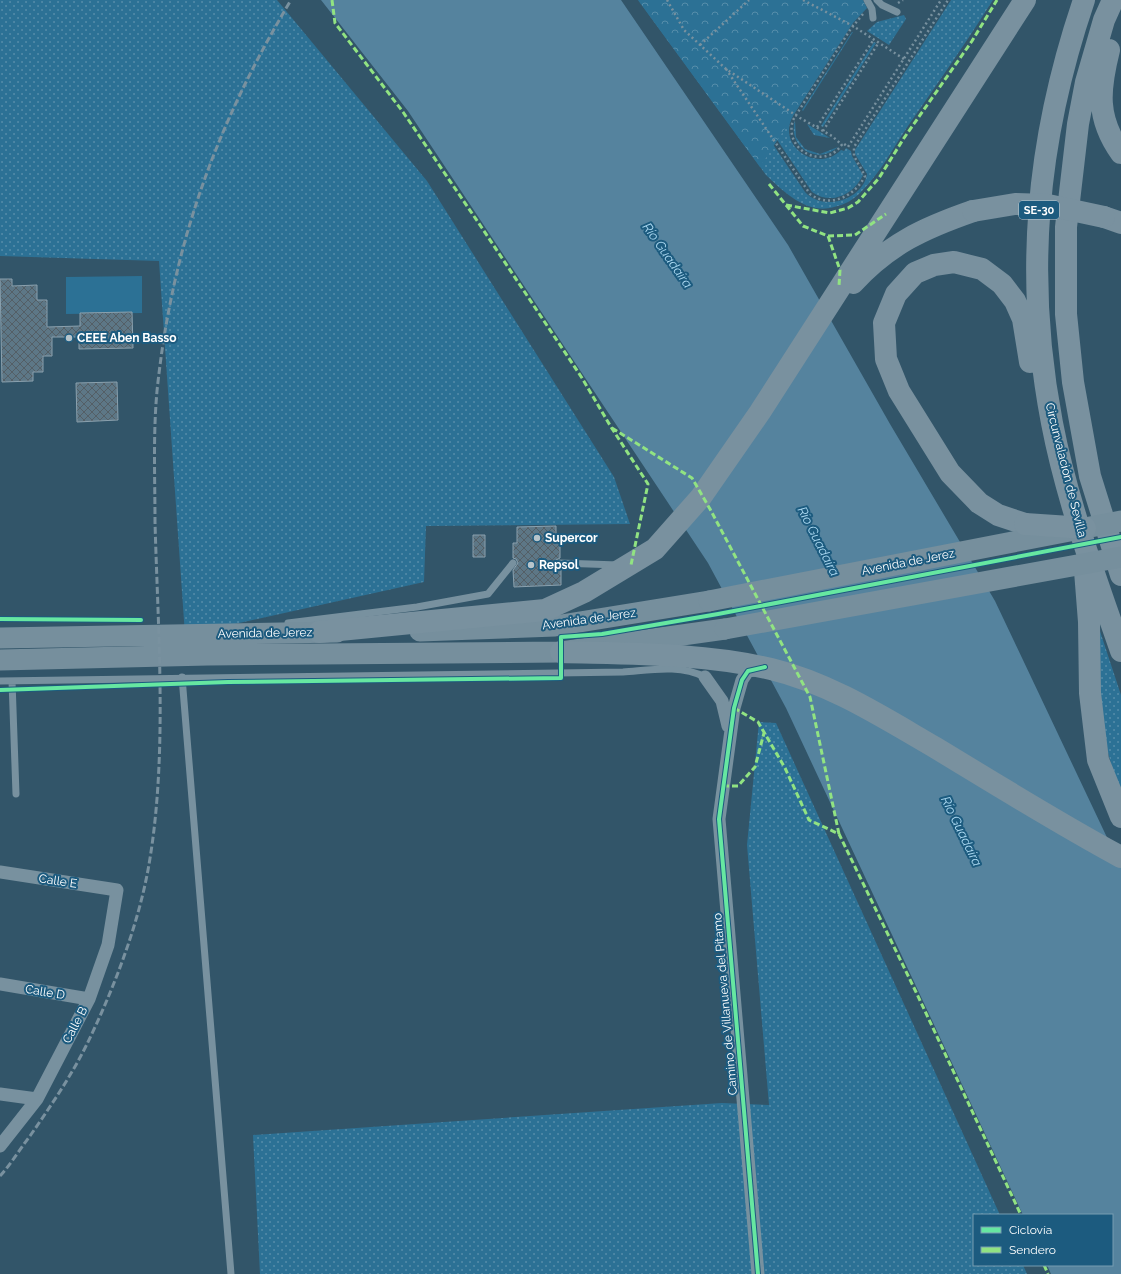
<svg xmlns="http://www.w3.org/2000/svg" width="1121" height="1274" font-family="Raleway,sans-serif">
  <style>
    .grass { fill: url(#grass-dots) }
    .park { fill: url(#park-crowns) }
    .pitch { fill: #2c7195 }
    .water { fill: #55839e }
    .building { fill: url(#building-cross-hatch); stroke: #8ba1ae }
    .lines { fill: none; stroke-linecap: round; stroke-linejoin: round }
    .path { stroke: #78919f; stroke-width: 2.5; stroke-dasharray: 2 3; stroke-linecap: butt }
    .service { stroke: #78919f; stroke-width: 7 }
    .minor { stroke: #78919f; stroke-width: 13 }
    .primary { stroke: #768f9d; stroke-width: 21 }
    .motorway { stroke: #79919f; stroke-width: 22 }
    .rail { stroke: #79919f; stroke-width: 3; stroke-dasharray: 7 3; stroke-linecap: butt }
    .primary-bridge { stroke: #768f9d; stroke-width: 21 }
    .motorway-bridge { stroke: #79919f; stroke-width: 22 }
    .quiet { stroke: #91e382; stroke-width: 3; stroke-dasharray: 6 3; stroke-linecap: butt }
    .cycleway-casing { stroke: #1c5b7f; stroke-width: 6 }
    .cycleway { stroke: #66e7a1; stroke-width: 4 }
    .poi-dot { fill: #b7c4ca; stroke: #1c5b7f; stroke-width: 1.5 }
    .labels { text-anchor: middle; stroke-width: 4; stroke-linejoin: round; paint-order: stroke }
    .shield { fill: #1c5b7f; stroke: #bbced9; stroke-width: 1 }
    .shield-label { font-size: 11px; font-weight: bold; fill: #fff }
    .poi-label { font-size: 12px; font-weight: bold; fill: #fff; stroke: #1c5b7f; text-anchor: start }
    .street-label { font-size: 12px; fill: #fff; stroke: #1c5b7f }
    .water-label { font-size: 13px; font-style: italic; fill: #aad8f1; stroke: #1c5b7f }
  </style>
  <defs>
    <pattern id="grass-dots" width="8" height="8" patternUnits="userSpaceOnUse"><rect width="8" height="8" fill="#2c7195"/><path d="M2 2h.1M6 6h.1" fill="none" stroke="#568daa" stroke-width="1.8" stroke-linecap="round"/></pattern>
    <pattern id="park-crowns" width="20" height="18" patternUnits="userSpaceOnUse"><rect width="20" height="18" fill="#2c7195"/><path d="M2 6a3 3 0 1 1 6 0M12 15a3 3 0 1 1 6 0" fill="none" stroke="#568daa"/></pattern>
    <pattern id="building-cross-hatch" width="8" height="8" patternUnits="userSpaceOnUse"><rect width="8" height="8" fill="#5d7786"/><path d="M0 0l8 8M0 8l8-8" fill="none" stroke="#545f66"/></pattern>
  </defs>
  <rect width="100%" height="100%" fill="#325569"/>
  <path class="grass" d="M 0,0 L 277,0 L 427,181 L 614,477 L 630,524 L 426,526 L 424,582 L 185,635 L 159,261 L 0,256 Z
    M 638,0 L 723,70 L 805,192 C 823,212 863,200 867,174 L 855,154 L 855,150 L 951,0 L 993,0 C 966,43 937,84 908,126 C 893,148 880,174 860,193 C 853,200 844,205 834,207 C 807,215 784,192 766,175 Z
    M 904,15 L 906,19 L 889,45 L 867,31 L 877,22 Z
    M 852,32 L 853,32 L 803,111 L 802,110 Z
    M 874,42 L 876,43 L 823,127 L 821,126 Z
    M 737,80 L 793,116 C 776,146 817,174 841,150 L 844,151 L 846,148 L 851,151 L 852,156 L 863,175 C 854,194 832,206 812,192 Z
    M 795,120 L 796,137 L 805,149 L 820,154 L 838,147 C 817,166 787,147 795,120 Z
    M 807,124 L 830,138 L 814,135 Z
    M 1096,619 L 1121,695 L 1121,800 L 1101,727 Z
    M 759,722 L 776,723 L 1000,1215 L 974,1215 L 974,1265 L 1023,1265 L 1027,1274 L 260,1274 L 253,1135 L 722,1103 L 769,1105 L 747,845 Z"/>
  <path class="park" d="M 638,0 L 863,0 L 867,8 L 853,23 L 760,167 Z"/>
  <path class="pitch" d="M 142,276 L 142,313 L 66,314 L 66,277 Z"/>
  <path class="water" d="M 321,0 L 621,0 L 788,245 L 890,424 L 995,601 L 1121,867 L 1121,1274 L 1051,1274 L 1047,1265 L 1112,1265 L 1112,1215 L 1023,1215 L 786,708 L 708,563 L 408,111 Z"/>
  <path class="building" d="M 0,279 L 12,279 L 12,286 L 37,285 L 37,300 L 47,300 L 47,327 L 80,326 L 80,313 L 132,312 L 133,348 L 79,349 L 79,337 L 52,337 L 52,356 L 43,356 L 43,372 L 33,372 L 33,381 L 2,382 Z
    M 117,382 L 118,420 L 77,422 L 76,383 Z
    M 556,526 L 556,541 L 560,541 L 560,558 L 556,560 L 555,563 L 557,567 L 561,568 L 561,585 L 514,587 L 513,570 L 518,563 L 516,559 L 513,558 L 513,543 L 517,543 L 517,527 Z
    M 473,535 L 485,535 L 485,557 L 473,557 Z"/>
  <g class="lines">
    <path class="path" d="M 667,0 L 684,30 L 726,69 L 800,118 L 832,136 L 842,145
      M 803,0 L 853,26 L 904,59
      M 898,3 L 903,0
      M 863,14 L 850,30 L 793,120 C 783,151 825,172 843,143 L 848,147 L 941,0
      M 700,45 L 749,0
      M 726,69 L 810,194 C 830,209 855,196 865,176 L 854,156 L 854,147 L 948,0
      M 817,127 L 874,39
      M 823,131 L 879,42"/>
    <path class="service" d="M 867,0 L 872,9 L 873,18
      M 877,0 L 882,5 L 897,12
      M 560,563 L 618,565
      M 288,623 L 417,607 L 488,594 L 513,563
      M 182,677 L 231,1274
      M 0,681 L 623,672 C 651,670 679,664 705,677
      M 12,681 L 16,794"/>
    <path class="minor" d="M 705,677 L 722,701 L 728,726
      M 0,872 L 117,890 L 108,945 L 89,999 L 37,1099 L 0,1146
      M 0,984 L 89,999
      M 0,1094 L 37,1099
      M 758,1274 L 719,819 L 734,708 L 742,680 L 748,671 L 760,669"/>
    <path class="primary" d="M 420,631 L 555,626 L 709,601
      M 0,638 L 337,632
      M 0,660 L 208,655 L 561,652 L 725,629"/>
    <path class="motorway" d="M 1084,0 C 1036,141 1024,277 1052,423 C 1067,501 1095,576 1121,651
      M 1113,0 L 1104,20 L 1086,82 L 1078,124 L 1066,227 L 1066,314 L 1073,382 L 1090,476 L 1121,575
      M 1109,50 C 1099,90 1096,118 1121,153
      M 1104,217 L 1121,223
      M 853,283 C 889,244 924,228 973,211
      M 1025,524 L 998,515 L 979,503 L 950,473 L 899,391 L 886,359 L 884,323 L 896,294 L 915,273 L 934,265 L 954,262 L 982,269 L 1002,284 L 1015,301 L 1023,319 L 1030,362
      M 1085,571 L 1089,622 L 1090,693 L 1098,760 L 1121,817
      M 319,632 L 545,610 L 584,592 L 655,549 L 701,497 L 760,412 L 1025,0
      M 561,652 C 631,654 702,653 771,669 C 830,683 884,718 936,748 C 997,785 1058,823 1121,857"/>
    <path class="rail" d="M 0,1176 C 11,1164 20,1149 30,1136 C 50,1107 70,1078 86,1046 C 112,993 137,929 148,870 C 168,760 158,634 155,522 C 155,479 153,435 157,391 C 172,246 216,125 291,0"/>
    <path class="primary-bridge" d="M 709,601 L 1121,521
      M 725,629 L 1121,557"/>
    <path class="motorway-bridge" d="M 973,211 L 1015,204 L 1048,205 L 1104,217
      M 1025,524 L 1085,528"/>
    <path class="quiet" d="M 332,0 L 335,23 L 403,112 L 482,228 L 582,378 L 611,427 L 648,484 L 631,565
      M 769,184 L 803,226 L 828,236 L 855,235 L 886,214
      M 786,205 L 830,213 L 848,208 L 858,202 L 879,178 L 904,138 L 972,41 L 997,0
      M 828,236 L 840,270 L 839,286
      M 612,428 L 692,478 L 710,509 L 810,697 L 839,834
      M 734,708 L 758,722 L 785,768 L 809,820 L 839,834 L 916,992 L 1021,1215
      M 723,786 L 738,786 L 755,767 L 764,733
      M 1044,1265 L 1048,1274"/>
    <g class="cycleway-casing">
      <path id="cycleway" d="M 0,619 L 141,620
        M 0,690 L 228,682 L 561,678 L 561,637 L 602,634 L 718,614 L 1121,537
        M 758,1274 L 719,819 L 734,708 L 742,680 L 748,671 L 765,667"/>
    </g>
    <use href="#cycleway" class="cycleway"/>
  </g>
  <g class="poi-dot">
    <circle cx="69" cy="338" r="4"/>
    <circle cx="537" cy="538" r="4"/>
    <circle cx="531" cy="565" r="4"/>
  </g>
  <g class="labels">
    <rect class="shield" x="1019" y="201" width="40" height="18" rx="3"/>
    <g class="shield-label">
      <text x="1039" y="214">SE-30</text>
    </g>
    <g class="poi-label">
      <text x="77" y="342">CEEE Aben Basso</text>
      <text x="545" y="542">Supercor</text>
      <text x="539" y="569">Repsol</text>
    </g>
    <g class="street-label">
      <text transform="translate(1066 470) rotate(76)" y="4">Circunvalación de Sevilla</text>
      <text transform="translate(908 562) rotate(-11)" y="4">Avenida de Jerez</text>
      <text transform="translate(589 619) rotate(-8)" y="4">Avenida de Jerez</text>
      <text transform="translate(265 633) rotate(-1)" y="4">Avenida de Jerez</text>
      <text transform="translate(58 881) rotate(8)" y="4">Calle E</text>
      <text transform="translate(45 992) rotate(9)" y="4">Calle D</text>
      <text transform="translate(725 1004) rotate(-95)" y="4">Camino de Villanueva del Pítamo</text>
      <text transform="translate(75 1025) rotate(-63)" y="4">Calle B</text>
    </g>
    <g class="water-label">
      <text transform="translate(668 255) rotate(55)" y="5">Río Guadaíra</text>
      <text transform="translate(819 541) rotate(63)" y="5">Río Guadaíra</text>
      <text transform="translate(962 831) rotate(64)" y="5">Río Guadaíra</text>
    </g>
  </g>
  <rect x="973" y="1214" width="140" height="52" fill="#1c5b7f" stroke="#779db2"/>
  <rect x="981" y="1227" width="20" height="6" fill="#66e7a1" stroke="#779db2"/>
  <text x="1009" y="1234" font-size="12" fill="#ffffff">Ciclovía</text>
  <rect x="981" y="1247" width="20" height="6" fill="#91e382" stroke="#779db2"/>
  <text x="1009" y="1254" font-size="12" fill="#ffffff">Sendero</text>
</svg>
